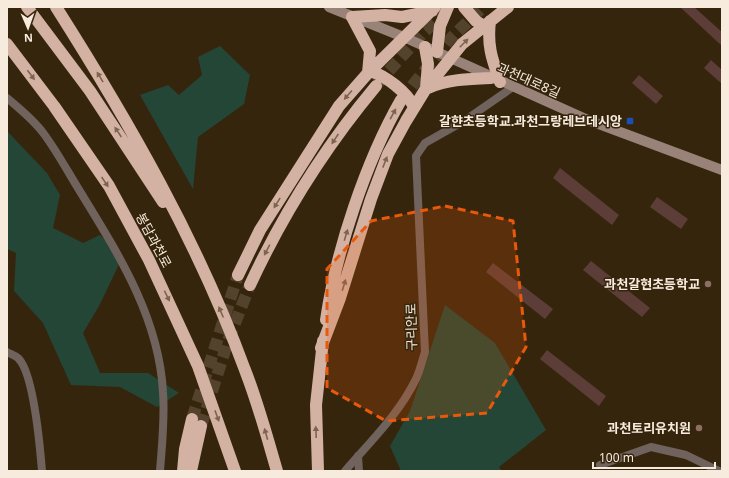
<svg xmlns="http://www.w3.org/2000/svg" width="729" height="478" font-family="'Noto Sans','Noto Sans KR',sans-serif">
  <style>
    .green { fill: #244636 }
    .building { fill: #5c3d37 }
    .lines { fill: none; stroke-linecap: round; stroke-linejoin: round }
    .highway-tunnel { stroke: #53432c; stroke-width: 12; stroke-dasharray: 12 6; stroke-linecap: butt }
    .street { stroke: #70625d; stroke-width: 8 }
    .secondary { stroke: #998379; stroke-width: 10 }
    .highway { stroke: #d4b2a3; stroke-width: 12 }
    .oneway { fill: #7d6450 }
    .marked { fill: #e8590c; fill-opacity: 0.2; stroke: #e8590c; stroke-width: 3; stroke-dasharray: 8 5; stroke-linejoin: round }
    .transit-dot { fill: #1a4fb4; stroke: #36250d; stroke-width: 1.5 }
    .education-dot { fill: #8d6e63; stroke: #36250d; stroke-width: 1.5 }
    .labels { text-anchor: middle; stroke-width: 3; stroke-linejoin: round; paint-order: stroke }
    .street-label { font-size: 13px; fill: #f6ebdd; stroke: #36250d }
    .poi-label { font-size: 13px; font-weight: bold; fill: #f6ebdd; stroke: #36250d; text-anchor: end }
  </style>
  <rect width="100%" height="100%" fill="#36250d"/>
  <path class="green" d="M 220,46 L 250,75 L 244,104 L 198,137 L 193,189 L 140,95 L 168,85 L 179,95 L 202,75 L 198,57 Z
    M 7,131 L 47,173 L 60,195 L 53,228 L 83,243 L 100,235 L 123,256 L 99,306 L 83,333 L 100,373 L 148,373 L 179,393 L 157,407 L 120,387 L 71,385 L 43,323 L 14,291 L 16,253 L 7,249 Z
    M 445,305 L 495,343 L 546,430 L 499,467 L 502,471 L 401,471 L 390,446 L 410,411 Z"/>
  <path class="building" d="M 680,7 L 694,7 L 722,32 L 722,46 Z
    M 711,60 L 722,70 L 722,84 L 704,68 Z
    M 639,75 L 663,96 L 656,104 L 632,83 Z
    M 560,168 L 619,215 L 612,225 L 553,178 Z
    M 657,197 L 688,219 L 681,229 L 650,207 Z
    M 591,261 L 650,308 L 642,317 L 583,270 Z
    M 493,263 L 553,309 L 545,319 L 486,272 Z
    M 547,350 L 606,396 L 599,406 L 540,359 Z"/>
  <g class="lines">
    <path class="highway-tunnel" d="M 377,84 L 424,32 L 447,11
      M 401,100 L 449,40 L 483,7
      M 192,419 L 238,275
      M 201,426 L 228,341 L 250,285"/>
    <path class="street" d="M 7,98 C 20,109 34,120 44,134 C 58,153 69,174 81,193 C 119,255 159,318 163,392 C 165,418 162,445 160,471
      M 7,352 C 10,354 15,355 18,358 C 34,373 40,447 42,471
      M 358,456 L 359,471
      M 600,465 L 651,447 L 686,455 L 719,471
      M 345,471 C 370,442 399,414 416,379 C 420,371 422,361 425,352 L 416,156 L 425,143 L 464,121 L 513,87"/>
    <path class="secondary" d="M 329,7 L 406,38 L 588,120 L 722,170"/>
    <path class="highway" d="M 27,7 L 90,91 L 163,202
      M 56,7 C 129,122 198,242 245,370 C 258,403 267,437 277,471
      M 464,7 L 476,21 L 484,26
      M 352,17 L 385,15 L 402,17 L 432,11
      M 352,17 L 370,51 L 368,73
      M 490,21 C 487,46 492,59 500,82
      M 7,44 L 54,106 L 109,186 L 149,260 L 198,366 L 235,471
      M 425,47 L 428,64 L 426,88
      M 437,52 L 440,26 L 448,7
      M 370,71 C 386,76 407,92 414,107
      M 428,88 C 449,79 469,79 491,78
      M 238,275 L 260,230 L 339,106 L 368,73 L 435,7
      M 250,285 C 283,214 326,146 376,86
      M 326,320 C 336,251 366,161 401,100
      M 321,348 L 340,298 L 371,199 L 388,154 L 406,121 L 425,90 L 462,44 L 508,7
      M 183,471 L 185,449 L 192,419
      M 191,471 L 201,426
      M 318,471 L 316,405 L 323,341"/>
  </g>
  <defs><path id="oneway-solid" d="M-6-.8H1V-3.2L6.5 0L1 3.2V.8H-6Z"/></defs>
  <g class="oneway">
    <use href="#oneway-solid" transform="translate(464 43) rotate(-45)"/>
    <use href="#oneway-solid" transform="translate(31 75) rotate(53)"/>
    <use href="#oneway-solid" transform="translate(100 77) rotate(-121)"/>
    <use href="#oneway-solid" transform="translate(348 95) rotate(131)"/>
    <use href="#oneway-solid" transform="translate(393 114) rotate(-61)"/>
    <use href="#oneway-solid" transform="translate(118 132) rotate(-124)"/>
    <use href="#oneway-solid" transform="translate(335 139) rotate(124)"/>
    <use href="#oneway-solid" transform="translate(385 162) rotate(-69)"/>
    <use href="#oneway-solid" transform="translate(105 182) rotate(56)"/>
    <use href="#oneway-solid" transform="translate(277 203) rotate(122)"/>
    <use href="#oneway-solid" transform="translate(346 235) rotate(-73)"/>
    <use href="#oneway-solid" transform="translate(267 250) rotate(118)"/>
    <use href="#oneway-solid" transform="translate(344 285) rotate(-73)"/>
    <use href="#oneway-solid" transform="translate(167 296) rotate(64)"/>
    <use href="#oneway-solid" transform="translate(221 312) rotate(-113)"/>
    <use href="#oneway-solid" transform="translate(217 416) rotate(70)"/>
    <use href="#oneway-solid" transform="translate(316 432) rotate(-92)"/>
    <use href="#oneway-solid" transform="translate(266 434) rotate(-106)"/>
  </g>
  <path class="marked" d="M 445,206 L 513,221 L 526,347 L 487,413 L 386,421 L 327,388 L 327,269 L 371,221 Z"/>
  <rect class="transit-dot" x="626" y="117" width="8" height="8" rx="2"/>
  <g class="education-dot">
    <circle cx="708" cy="284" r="4"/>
    <circle cx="699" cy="428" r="4"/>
  </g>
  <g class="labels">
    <g class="street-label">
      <text transform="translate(529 80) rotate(24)" y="5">과천대로8길</text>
      <text transform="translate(154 240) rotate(62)" y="5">봉담과천로</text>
      <text transform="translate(411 327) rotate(-91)" y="5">구리안로</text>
    </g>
    <g class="poi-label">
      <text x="622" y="126">갈햔초등학교.과천그랑레브데시앙</text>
      <text x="700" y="289">과천갈현초등학교</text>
      <text x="691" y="433">과천토리유치원</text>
    </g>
  </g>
  <rect width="729" height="478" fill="none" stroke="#f6ebdd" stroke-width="16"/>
  <g transform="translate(28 28) rotate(178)" stroke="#36250d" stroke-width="3" paint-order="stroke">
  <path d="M0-3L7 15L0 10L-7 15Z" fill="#f6ebdd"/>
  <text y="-6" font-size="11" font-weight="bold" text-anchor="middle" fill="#f6ebdd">N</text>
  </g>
  <path d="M593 462v6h122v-6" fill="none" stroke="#f6ebdd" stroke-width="2"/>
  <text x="599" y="462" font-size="12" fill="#f6ebdd" stroke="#36250d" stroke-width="3" paint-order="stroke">100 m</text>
</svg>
